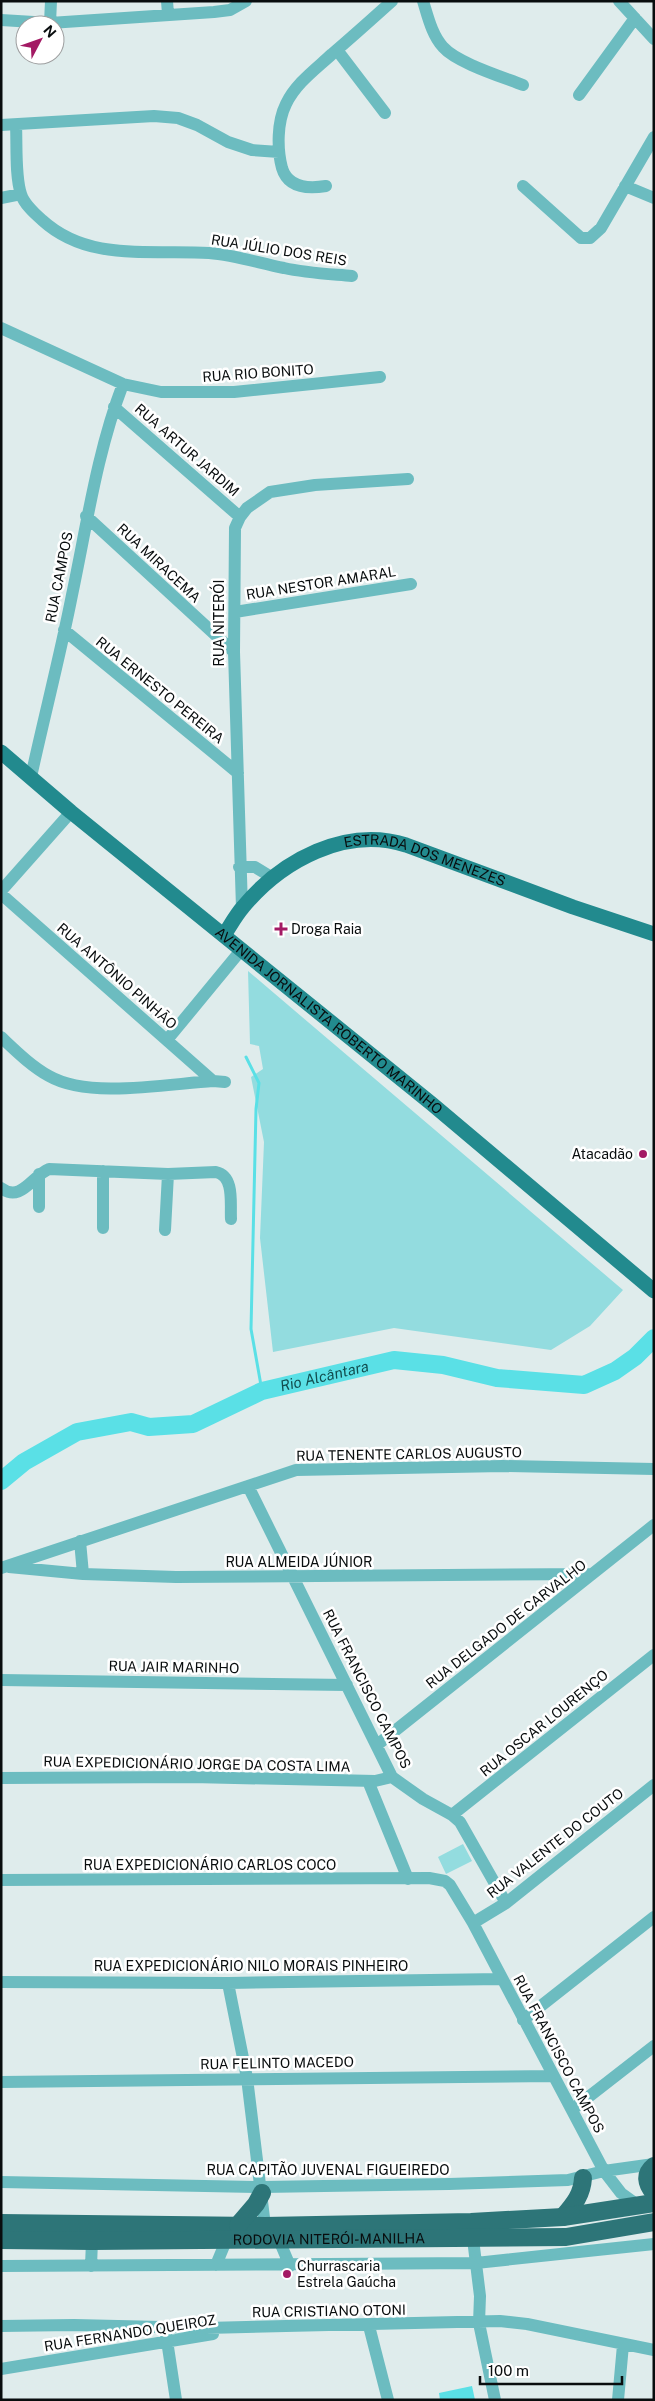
<svg xmlns="http://www.w3.org/2000/svg" width="655" height="2401" font-family="'Public Sans',sans-serif">
  <style>
    .green { fill: #93dcdf }
    .water { fill: #5ae0e6 }
    .lines { fill: none; stroke-linecap: round; stroke-linejoin: round }
    .stream { stroke: #5ae0e6; stroke-width: 3 }
    .river { stroke: #5ae0e6; stroke-width: 18 }
    .minor { stroke: #6cbcc0; stroke-width: 12 }
    .major { stroke: #228a8e; stroke-width: 15 }
    .highway { stroke: #2d7578; stroke-width: 18 }
    .poi-dot { fill: #a31a64; stroke: #fff; stroke-width: 2 }
    .labels { text-anchor: middle; stroke-width: 5; stroke-linejoin: round; paint-order: stroke }
    .street-label { font-size: 14px; fill: #090d0e; stroke: #fff }
    .poi-label { font-size: 14px; fill: #090d0e; stroke: #fff; text-anchor: start }
    .water-label { font-size: 15px; font-style: italic; fill: #124e50; stroke: #fff }
  </style>
  <rect width="100%" height="100%" fill="#dfecec"/>
  <path class="green" d="M 248,971 L 623,1290 L 590,1326 L 551,1350 L 394,1328 L 273,1352 L 260,1238 L 264,1142 L 251,1077 L 263,1069 L 259,1046 L 250,1044 Z
    M 463,1844 L 472,1861 L 446,1874 L 438,1857 Z"/>
  <path class="water" d="M 472,2386 L 475,2400 L 440,2400 L 439,2393 Z"/>
  <g class="lines">
    <path class="stream" d="M 246,1057 L 259,1083 L 256,1109 L 251,1329 L 262,1391"/>
    <path class="river" id="s1" d="M 1,1481 L 24,1462 L 77,1432 L 131,1422 L 149,1427 L 193,1424 L 262,1391 L 394,1360 L 443,1365 L 497,1378 L 584,1385 L 615,1371 L 635,1357 L 654,1338"/>
    <path class="minor" d="M 167,1 L 168,14
      M 423,1 C 428,17 432,35 443,47 C 457,63 503,77 523,85
      M 619,1 L 654,39
      M 1,20 L 50,23 L 214,12 L 230,10 L 246,1
      M 50,23 L 51,1
      M 337,50 L 385,113
      M 579,95 L 635,18
      M 1,125 L 154,116 L 178,118 L 197,125 L 228,142 L 252,150 L 279,152
      M 16,125 C 17,145 15,176 21,194 C 24,204 34,213 42,220 C 89,263 152,249 209,253 C 235,255 259,263 284,268 C 306,273 330,274 352,276
      M 326,186 C 308,189 288,188 282,168 C 277,149 277,122 286,104 C 296,83 316,69 332,54 C 352,37 372,19 392,1
      M 523,186 L 581,238 L 590,238 L 601,228 L 654,137
      M 625,186 L 654,198
      M 1,198 L 21,194
      M 1,328 L 123,384 L 161,392 L 234,392 L 380,377
      M 114,407 L 240,517
      M 86,516 L 234,652
      M 235,612 L 411,584
      M 64,630 L 238,773
      M 31,777 C 44,717 60,656 72,595 C 87,524 97,452 123,384
      M 239,867 L 255,867 L 273,878
      M 1,891 L 71,812
      M 1,894 L 213,1081
      M 242,908 L 234,652 L 235,528 L 240,517 L 247,508 L 270,492 L 315,485 L 408,479
      M 1,1037 C 16,1051 31,1066 49,1076 C 89,1099 167,1084 213,1081 L 225,1082
      M 167,1040 L 242,949
      M 103,1171 L 103,1228
      M 39,1174 L 39,1207
      M 1,1188 C 21,1203 32,1176 49,1169 L 168,1174 L 216,1172 C 235,1176 230,1205 231,1219
      M 165,1230 L 168,1174
      M 248,1486 L 392,1777 L 423,1799 L 452,1815 L 460,1822 L 506,1903
      M 80,1541 L 83,1574
      M 9,1567 L 83,1574 L 176,1577 L 592,1574
      M 1,1568 L 296,1470 L 503,1466 L 654,1469
      M 1,1680 L 347,1685
      M 377,1745 L 654,1525
      M 1,1778 L 192,1777 L 375,1781 L 392,1777
      M 368,1781 L 408,1879
      M 452,1815 L 654,1655
      M 1,1880 L 429,1878 L 445,1881 L 450,1885 L 473,1923 L 604,2171 L 621,2193 L 639,2206
      M 473,1923 L 506,1903 L 654,1785
      M 1,1982 L 228,1983 L 501,1979
      M 228,1983 L 247,2078 L 265,2226
      M 523,2020 L 654,1917
      M 1,2082 L 553,2076
      M 573,2109 L 654,2046
      M 1,2182 L 262,2187 L 449,2184 L 568,2180 L 604,2171 L 654,2164
      M 473,2239 L 480,2296 L 479,2323 L 495,2400
      M 279,2240 L 290,2266
      M 216,2265 L 226,2241
      M 1,2266 L 476,2263 L 654,2244
      M 91,2266 L 92,2241
      M 1,2326 L 74,2325 L 206,2328 L 500,2321 L 527,2324 L 654,2350
      M 369,2326 L 388,2400
      M 166,2334 L 176,2400
      M 1,2369 L 213,2334
      M 618,2400 L 623,2345"/>
    <g class="major">
      <path id="s2" d="M 1,752 L 71,812 L 432,1104 L 654,1291"/>
      <path id="s3" d="M 224,935 C 230,926 236,915 243,907 C 282,860 346,826 406,845 L 573,907 L 654,934"/>
    </g>
    <g class="highway">
      <path d="M 654,2166 C 644,2174 646,2184 654,2193"/>
      <path d="M 563,2217 C 574,2204 582,2195 583,2178"/>
      <path d="M 1,2223 L 265,2226 L 471,2222 L 563,2217 L 654,2203"/>
      <path d="M 238,2225 L 256,2204 L 262,2193"/>
      <path id="s4" d="M 1,2240 L 92,2241 L 566,2237 L 654,2222"/>
    </g>
  </g>
  <g class="poi-dot">
    <path d="M278.5 921.5h5v5h5v5h-5v5h-5v-5h-5v-5h5z"/>
    <circle cx="643" cy="1154" r="5"/>
    <circle cx="287" cy="2274" r="5"/>
  </g>
  <g class="labels">
    <g class="street-label">
      <text transform="translate(279 250) rotate(9)" y="5">RUA JÚLIO DOS REIS</text>
      <text transform="translate(258 373) rotate(-4)" y="5">RUA RIO BONITO</text>
      <text transform="translate(187 450) rotate(41)" y="5">RUA ARTUR JARDIM</text>
      <text transform="translate(159 563) rotate(43)" y="5">RUA MIRACEMA</text>
      <text transform="translate(59 577) rotate(-79)" y="5">RUA CAMPOS</text>
      <text transform="translate(321 583) rotate(-9)" y="5">RUA NESTOR AMARAL</text>
      <text transform="translate(219 623) rotate(-90)" y="5">RUA NITERÓI</text>
      <text transform="translate(160 690) rotate(39)" y="5">RUA ERNESTO PEREIRA</text>
      <text dy="5" stroke="none"><textPath href="#s3" startOffset="240">ESTRADA DOS MENEZES</textPath></text>
      <text transform="translate(117 976) rotate(41)" y="5">RUA ANTÔNIO PINHÃO</text>
      <text dy="5" stroke="none"><textPath href="#s2" startOffset="424">AVENIDA JORNALISTA ROBERTO MARINHO</textPath></text>
      <text transform="translate(409 1454) rotate(-1)" y="5">RUA TENENTE CARLOS AUGUSTO</text>
      <text x="299" y="1567">RUA ALMEIDA JÚNIOR</text>
      <text transform="translate(506 1624) rotate(-38)" y="5">RUA DELGADO DE CARVALHO</text>
      <text transform="translate(174 1667) rotate(1)" y="5">RUA JAIR MARINHO</text>
      <text transform="translate(367 1689) rotate(63)" y="5">RUA FRANCISCO CAMPOS</text>
      <text transform="translate(544 1723) rotate(-39)" y="5">RUA OSCAR LOURENÇO</text>
      <text transform="translate(197 1764) rotate(1)" y="5">RUA EXPEDICIONÁRIO JORGE DA COSTA LIMA</text>
      <text transform="translate(555 1843) rotate(-38)" y="5">RUA VALENTE DO COUTO</text>
      <text x="210" y="1870">RUA EXPEDICIONÁRIO CARLOS COCO</text>
      <text x="251" y="1971">RUA EXPEDICIONÁRIO NILO MORAIS PINHEIRO</text>
      <text transform="translate(559 2054) rotate(62)" y="5">RUA FRANCISCO CAMPOS</text>
      <text transform="translate(277 2063) rotate(-1)" y="5">RUA FELINTO MACEDO</text>
      <text x="328" y="2175">RUA CAPITÃO JUVENAL FIGUEIREDO</text>
      <text dy="5" stroke="none"><textPath href="#s4" startOffset="328">RODOVIA NITERÓI-MANILHA</textPath></text>
      <text transform="translate(329 2311) rotate(-1)" y="5">RUA CRISTIANO OTONI</text>
      <text transform="translate(130 2333) rotate(-9)" y="5">RUA FERNANDO QUEIROZ</text>
    </g>
    <g class="poi-label">
      <text x="291" y="934">Droga Raia</text>
      <text x="633" y="1159" text-anchor="end">Atacadão</text>
      <text x="297" y="2271">Churrascaria<tspan x="297" dy="16">Estrela Gaúcha</tspan></text>
    </g>
    <g class="water-label">
      <text dy="5" stroke="none"><textPath href="#s1" startOffset="349">Rio Alcântara</textPath></text>
    </g>
  </g>
  <rect width="655" height="2401" fill="none" stroke="#090d0e" stroke-width="5"/>
  <g transform="translate(40 40) rotate(49)"><circle r="24" fill="#ffffff" stroke="#9d9e9f"/>
  <path d="M0-4L9 19L0 12L-9 19Z" fill="#a31a64"/>
  <text y="-8" font-size="14" font-weight="bold" text-anchor="middle" fill="#090d0e">N</text>
  </g>
  <path d="M480 2376v8h142v-8" fill="none" stroke="#090d0e" stroke-width="2.5"/>
  <text x="488" y="2376" font-size="15" fill="#090d0e" stroke="#ffffff" stroke-width="4" paint-order="stroke">100 m</text>
</svg>
